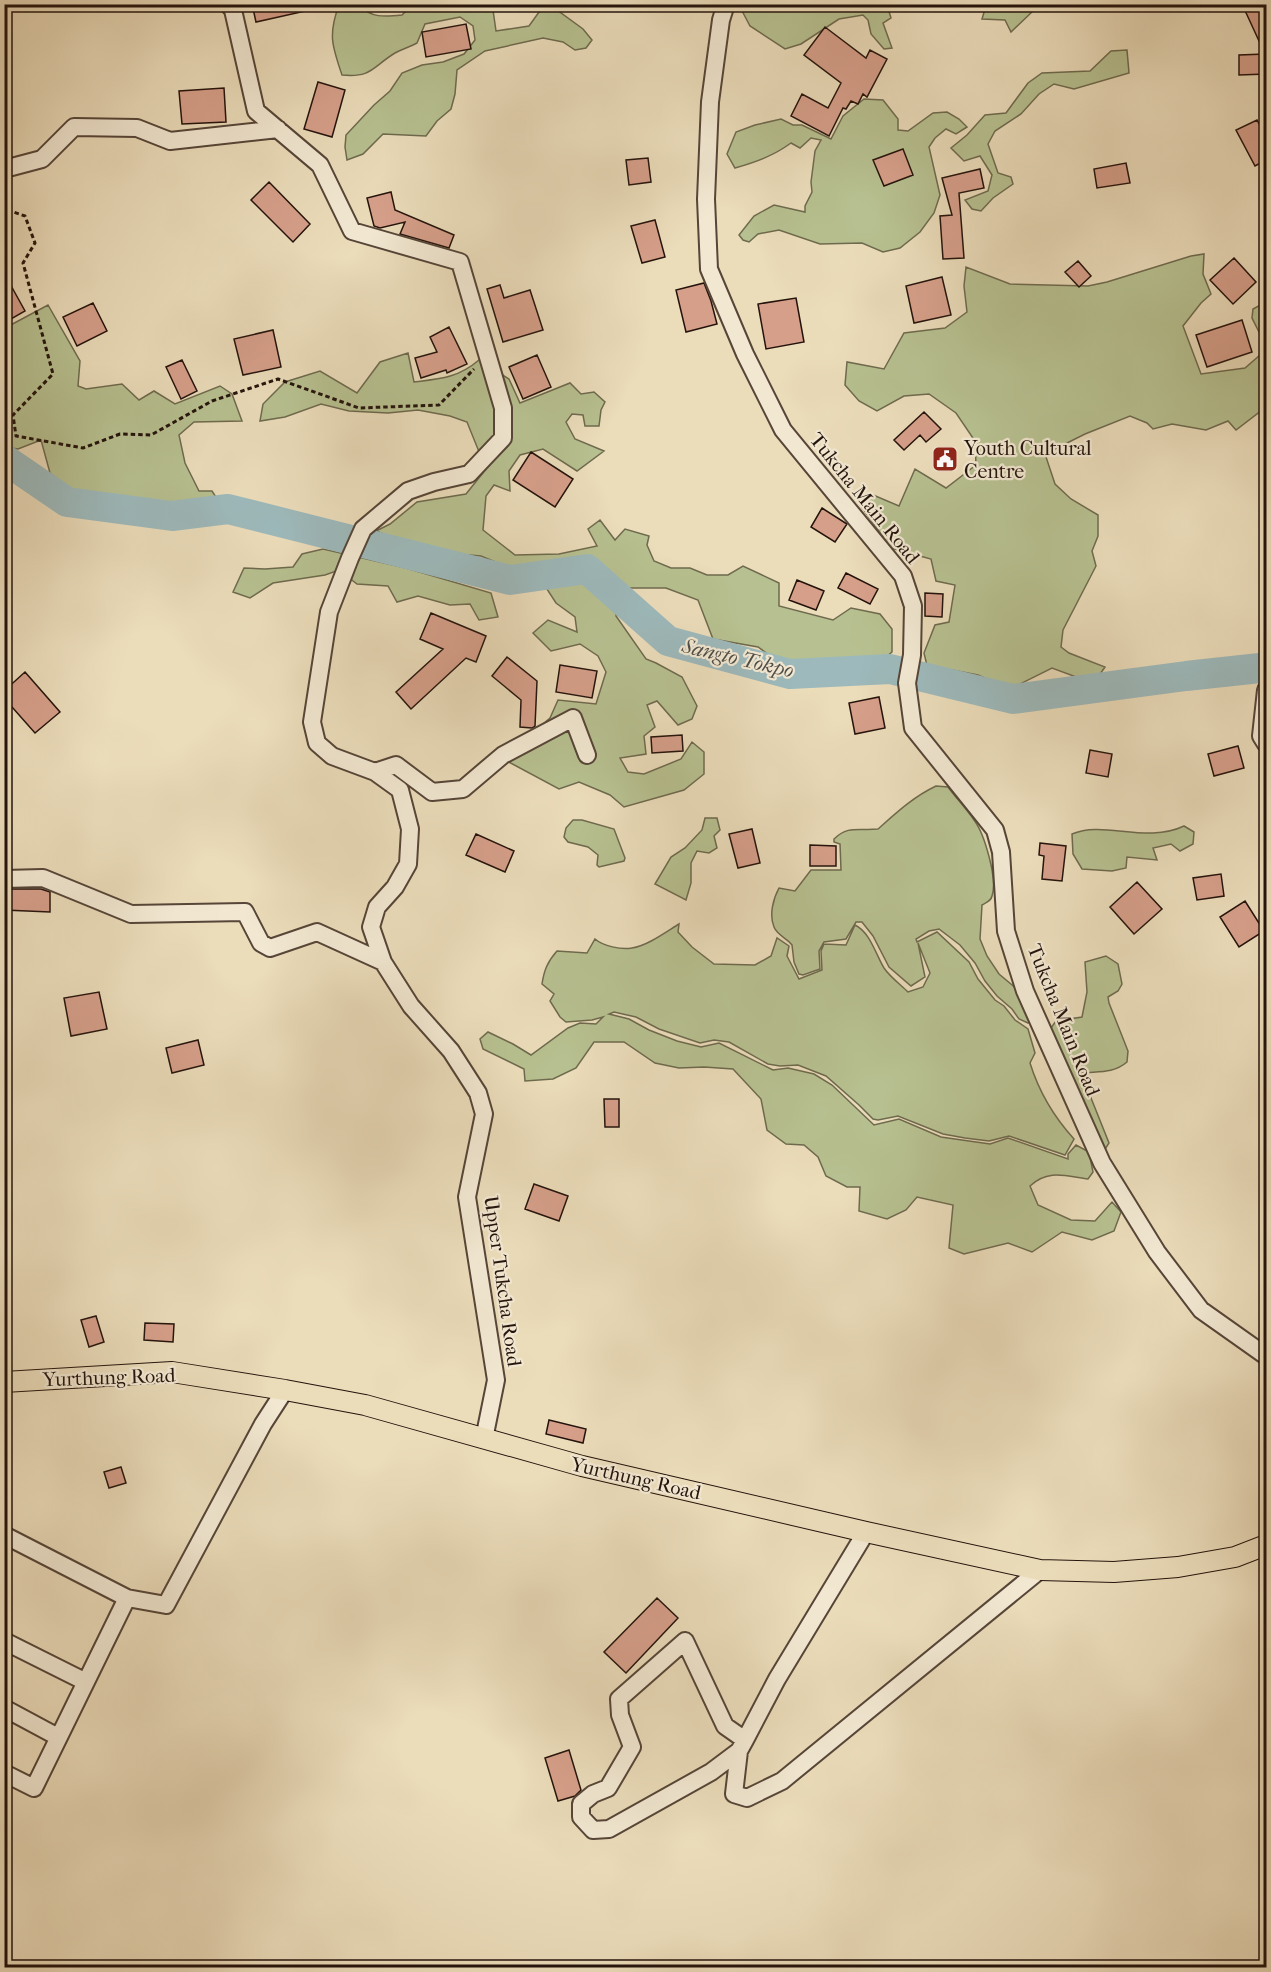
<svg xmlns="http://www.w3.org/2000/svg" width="1271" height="1972" font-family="'IM FELL French Canon',serif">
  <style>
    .green { fill: #b7c090; stroke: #6e6a4e; stroke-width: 1.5 }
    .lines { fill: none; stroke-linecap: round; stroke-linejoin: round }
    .river { stroke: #9db9bb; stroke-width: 30 }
    .building { fill: #d69f8a; stroke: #24130c; stroke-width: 1.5 }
    .minor-casing { stroke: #564538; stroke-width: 20 }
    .major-casing { stroke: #24130c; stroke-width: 22 }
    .path { stroke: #24130c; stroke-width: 3; stroke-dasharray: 4.5 3; stroke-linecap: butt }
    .minor { stroke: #f2e8d2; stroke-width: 16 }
    .major { stroke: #ebdcba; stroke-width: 20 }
    .labels { text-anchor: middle; stroke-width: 4.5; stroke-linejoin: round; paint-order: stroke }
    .poi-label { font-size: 20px; fill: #24130c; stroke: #f2e8d2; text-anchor: start }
    .street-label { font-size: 20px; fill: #24130c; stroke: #f2e8d2 }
    .water-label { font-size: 21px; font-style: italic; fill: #4e4d49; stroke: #f2e8d2 }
  </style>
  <rect width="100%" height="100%" fill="#ebdcba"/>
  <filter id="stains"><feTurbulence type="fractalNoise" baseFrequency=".00333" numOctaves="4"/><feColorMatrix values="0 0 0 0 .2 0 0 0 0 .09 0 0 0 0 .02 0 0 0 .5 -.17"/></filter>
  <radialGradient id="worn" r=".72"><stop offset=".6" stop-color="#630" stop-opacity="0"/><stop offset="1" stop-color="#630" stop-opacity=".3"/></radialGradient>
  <path class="green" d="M 743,4 L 887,5 L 891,18 L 883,23 L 892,48 L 884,49 L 871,34 L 868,20 L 863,15 L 839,19 L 801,44 L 785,49 L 750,26 L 740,7 Z
    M 339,5 L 359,5 C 371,18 384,17 402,15 L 412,5 L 494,5 L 493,10 L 496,31 L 529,26 L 539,12 L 550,5 L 583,29 L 592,40 L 586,48 L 575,50 L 563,42 L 543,38 L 485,51 L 457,70 L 455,94 L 451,109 L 437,121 L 426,136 L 383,134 L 363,154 L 347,160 L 345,147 L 346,135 L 374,105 L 390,91 L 402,73 L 422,65 L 443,62 L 464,54 L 475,40 L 473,26 L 460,17 L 425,24 L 417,43 C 410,47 402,49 395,53 C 372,67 372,78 342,75 C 332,46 328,34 339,5 Z
    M 991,5 L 1027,5 L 1032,12 L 1011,32 L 1005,20 L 982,19 L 985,9 Z
    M 1127,50 L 1129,73 L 1074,89 L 1054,84 L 1039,94 L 1021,114 L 995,131 L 988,144 L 998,173 L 1011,177 L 1013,184 L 993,198 L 981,211 L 972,209 L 965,200 L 988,191 L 992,175 L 980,156 L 964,161 L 951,148 L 967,135 L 985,115 L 1006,113 L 1028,83 L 1042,73 L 1090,71 L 1111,51 Z
    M 864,99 L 883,100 L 898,119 L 898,130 L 908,131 L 933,113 L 947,112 L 959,119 L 967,127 L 956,134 L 946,129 L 935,138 L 929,147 L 940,195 L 934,213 L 920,232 L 900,248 L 883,252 L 862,243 L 820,244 L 779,230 L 758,234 L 749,242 L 743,240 L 739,235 L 754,216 L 774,205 L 805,212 L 805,206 L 812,192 L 811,182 L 815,151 L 821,140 L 811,138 L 800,148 L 791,143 C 773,156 756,162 735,168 L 727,154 L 736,132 L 755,125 L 781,119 L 793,125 L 802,125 L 831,139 L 843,116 Z
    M 1204,254 L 1203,274 L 1211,294 L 1201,303 L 1183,326 L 1201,374 L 1245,368 L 1260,355 L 1261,336 L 1252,318 L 1253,309 L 1266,302 L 1266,374 L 1262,410 L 1236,430 L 1228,421 L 1206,430 L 1172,424 L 1153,429 L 1147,423 L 1130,416 L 1085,434 L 1045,454 L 1055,484 L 1071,499 L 1098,515 L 1098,536 L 1092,551 L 1096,566 L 1063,630 L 1061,647 L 1069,653 L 1105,667 L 1098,677 L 1087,681 L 1052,668 L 1014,687 L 999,684 L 978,675 L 952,670 L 929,674 L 924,653 L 935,625 L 949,622 L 955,585 L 936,581 L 931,559 L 891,548 L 856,499 L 871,494 L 899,506 L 915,469 L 946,488 L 976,465 L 975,441 L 956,413 L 929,394 L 904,396 L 877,411 L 859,401 L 845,385 L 847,362 L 884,369 L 904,333 L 945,328 L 967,312 L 964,286 L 966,267 L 1010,284 L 1088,286 L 1107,282 L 1191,256 Z
    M 48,305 L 80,361 L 78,386 L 86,389 L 122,384 L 139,400 L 154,391 L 175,404 L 220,386 L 232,394 L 242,421 L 194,422 L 179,435 L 185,463 L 199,491 L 212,491 L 216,497 L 177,510 L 146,508 L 78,497 L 50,473 L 41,440 L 18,449 L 5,447 L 5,328 Z
    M 408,353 L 414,382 C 440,379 458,378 479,360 L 509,379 L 520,403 L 570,383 L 581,394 L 594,392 L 605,402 L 601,410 L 599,426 L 585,426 L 583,415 L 572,414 L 566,422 L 575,439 L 604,451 L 577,471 L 543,449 L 520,455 L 509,471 L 510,491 L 494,485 L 486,496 L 483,530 L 515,555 L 559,554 L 597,546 L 588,529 L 600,520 L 615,540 L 625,529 L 649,536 L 647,545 L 654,561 L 671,568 L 690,568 L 707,575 L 728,575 L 743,566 L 779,583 L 779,606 L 833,620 L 851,608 L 880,614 L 892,629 L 892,652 L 879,663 L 827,666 L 779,662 L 758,647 L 713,639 L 698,600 L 666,588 L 627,588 L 617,606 L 616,616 L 646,659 L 656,663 L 682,677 L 697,706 L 692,719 L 678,725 L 657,701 L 647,705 L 655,727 L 644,736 L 646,754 L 620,758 L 628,772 L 644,774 L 681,759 L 692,742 L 704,752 L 704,774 L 684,790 L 624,807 L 610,795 L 579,782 L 559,789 L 507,761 L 516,747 L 550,718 L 558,700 L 596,704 L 606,672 L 598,656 L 580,644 L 551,651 L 533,633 L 548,620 L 577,632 L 575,617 L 556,603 L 534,569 L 510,568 L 481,556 L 457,554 L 428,548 L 401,541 L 376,531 L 390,524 L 417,502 L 466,494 L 486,469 L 467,422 L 450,416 L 418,410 L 388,413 L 349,411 L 321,404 L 285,417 L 260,421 L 263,404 L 285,382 L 320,371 L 357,393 L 380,362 Z
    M 323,549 L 406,568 L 491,593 L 498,617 L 479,620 L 470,604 L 450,605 L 418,596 L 397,602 L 388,586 L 357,584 L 339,570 L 325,575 L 273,583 L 250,598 L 233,592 L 244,568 L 265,569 L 293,567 L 302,554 Z
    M 936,786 L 948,787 C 956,798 966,808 974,820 C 984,833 998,879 992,896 C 991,901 987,902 982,905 L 980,939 L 987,956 L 999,974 L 1018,990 L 1031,1019 L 1028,1023 L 1019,1019 L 1012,1009 L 997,996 L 985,981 L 975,963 L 960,945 L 939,929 L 929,931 L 916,939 L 917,942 L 937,932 L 969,962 L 978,979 L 995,1000 L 1004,1006 L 1015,1020 L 1028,1029 L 1035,1053 L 1030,1063 C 1039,1092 1054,1117 1074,1139 L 1065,1155 L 1009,1136 L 989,1141 L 965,1138 L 943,1134 L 898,1116 L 878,1120 L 873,1119 L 859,1105 L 826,1076 L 798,1065 L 780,1066 L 768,1064 L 729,1042 L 714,1040 L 700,1043 L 659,1029 L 636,1017 L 614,1012 L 609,1014 L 629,1019 L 649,1030 L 677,1041 L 701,1047 L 719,1043 L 773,1070 L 788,1068 L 814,1074 L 832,1085 L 874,1125 L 899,1119 L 941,1137 L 990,1144 L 1008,1138 L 1068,1159 L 1068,1154 L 1076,1145 L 1089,1152 L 1093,1172 L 1088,1179 C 1065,1176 1048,1169 1030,1186 L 1038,1205 L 1071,1220 L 1095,1221 L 1112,1202 L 1121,1212 L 1114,1231 L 1092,1240 L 1062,1232 L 1032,1252 L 1008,1243 L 964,1254 L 949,1248 L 953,1205 L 917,1197 L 906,1210 L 887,1219 L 859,1211 L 860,1187 L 847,1187 L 826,1176 L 818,1157 L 804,1145 L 786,1144 L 767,1130 L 761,1099 L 733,1069 L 704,1067 L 679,1068 L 655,1063 L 624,1042 L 594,1042 L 576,1068 L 553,1079 L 525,1081 L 524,1069 L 483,1049 L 480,1039 L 488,1032 L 513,1044 L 531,1055 L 568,1028 L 580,1023 L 596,1024 L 603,1017 L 592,1020 L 566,1022 L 560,1017 L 550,1001 L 554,994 L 542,984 C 544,971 547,962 557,951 L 587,953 L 595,939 C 603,946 621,950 632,948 C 647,946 666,932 679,924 L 678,932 L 692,947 L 714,964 L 755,965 L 771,956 L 777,938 L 789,946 L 787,956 L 799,979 L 822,970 L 821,951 L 824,944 L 846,945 L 855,925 C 870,932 876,955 884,968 C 890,977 901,985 908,992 L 923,987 L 930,973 L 918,943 L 925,977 L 911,986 L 889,967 L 873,936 L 862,922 L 856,922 L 846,939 L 824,942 L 819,951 L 820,969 L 803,975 L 799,974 L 794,962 L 792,945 C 788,939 777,935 774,927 C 769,915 773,899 779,888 L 795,891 L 811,870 L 841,870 L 840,844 L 834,842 L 834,839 C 848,825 859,831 878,829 C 896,813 913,797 936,786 Z
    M 705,818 L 717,818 L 720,830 L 714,836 L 717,848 L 709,853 L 697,851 L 691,863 L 691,883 L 686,900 L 655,884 L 671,857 L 685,848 L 702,830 Z
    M 573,820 L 582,820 L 614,829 L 625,858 L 624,861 L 599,867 L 597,865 L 598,855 L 588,847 L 568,842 L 564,837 L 566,828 Z
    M 1184,826 L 1194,832 L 1193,844 L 1180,851 L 1171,844 L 1153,848 L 1157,860 L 1127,857 L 1126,868 L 1112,871 L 1082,869 L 1073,854 L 1072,834 C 1103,820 1146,844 1184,826 Z
    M 1106,956 L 1118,964 L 1122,984 L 1118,991 L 1108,997 L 1109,1003 L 1128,1051 L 1127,1062 C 1113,1074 1098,1071 1081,1073 L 1109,1143 L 1104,1151 L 1048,1032 L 1056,1021 L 1082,1017 L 1087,992 L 1085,962 Z"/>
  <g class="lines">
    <path class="river" d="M 4,459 L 67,502 L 172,516 L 228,509 L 510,580 L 587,569 L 668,641 L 790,674 L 890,669 L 1013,699 L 1186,676 L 1260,668 L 1266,670"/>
  </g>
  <path class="building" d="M 252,4 L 309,4 L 310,10 L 256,22 Z
    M 1242,4 L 1260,4 L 1266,18 L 1266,74 L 1239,75 L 1239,55 L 1265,54 Z
    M 466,24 L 471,49 L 426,57 L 422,32 Z
    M 825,27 L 866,58 L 870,50 L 887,59 L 867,97 L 863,94 L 858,104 L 851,101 L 846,109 L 843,108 L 829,136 L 791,116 L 802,94 L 828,108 L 841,83 L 804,55 Z
    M 318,82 L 345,90 L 332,137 L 304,129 Z
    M 224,88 L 226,122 L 182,124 L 179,91 Z
    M 1257,120 L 1266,137 L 1266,160 L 1255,166 L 1236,130 Z
    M 903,149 L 913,175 L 884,186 L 873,160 Z
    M 648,158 L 651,182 L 629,185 L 626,160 Z
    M 1126,163 L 1130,183 L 1097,188 L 1094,169 Z
    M 980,169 L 984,188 L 959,193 L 964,258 L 943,259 L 940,216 L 952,215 L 942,178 Z
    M 269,182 L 310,224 L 293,242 L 251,200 Z
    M 391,192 L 395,210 L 454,235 L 449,248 L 400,234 L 405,222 L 380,228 L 374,226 L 367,198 Z
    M 655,220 L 665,257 L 642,263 L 631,226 Z
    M 1234,258 L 1256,282 L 1233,304 L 1210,280 Z
    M 1078,261 L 1091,276 L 1079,287 L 1065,272 Z
    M 4,273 L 25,311 L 4,323 Z
    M 942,277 L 951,315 L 914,323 L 906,286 Z
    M 704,283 L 711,301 L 717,324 L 686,332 L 676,290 Z
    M 500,285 L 504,298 L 530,290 L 543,330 L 503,342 L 487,289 Z
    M 796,298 L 804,342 L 766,349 L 758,304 Z
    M 93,303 L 107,331 L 77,346 L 63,317 Z
    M 1242,320 L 1252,352 L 1207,367 L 1196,335 Z
    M 449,327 L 467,364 L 447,373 L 446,370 L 421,378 L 415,358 L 437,352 L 430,337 Z
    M 273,330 L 281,367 L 243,375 L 234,339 Z
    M 537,355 L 551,387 L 523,399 L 509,367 Z
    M 182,360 L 197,391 L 181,399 L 166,367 Z
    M 924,412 L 941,429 L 926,442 L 920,435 L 904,450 L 894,440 Z
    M 531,452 L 573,479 L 555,507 L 513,480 Z
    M 822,508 L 847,524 L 835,542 L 811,527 Z
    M 846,573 L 878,589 L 870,604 L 838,588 Z
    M 797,580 L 824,591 L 816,610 L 789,600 Z
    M 925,593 L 943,594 L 942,617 L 925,616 Z
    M 431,613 L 486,636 L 476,662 L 466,658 L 411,709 L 396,692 L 443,649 L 420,639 Z
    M 507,657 L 537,681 L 535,726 L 532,728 L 520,727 L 521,700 L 492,676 Z
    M 560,665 L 597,671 L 592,698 L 556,692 Z
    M 25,672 L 60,712 L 35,733 L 4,698 L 4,691 Z
    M 879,697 L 885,728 L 855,734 L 849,703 Z
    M 682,735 L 683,751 L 652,753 L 651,737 Z
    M 1238,746 L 1244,768 L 1214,776 L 1208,754 Z
    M 1090,750 L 1112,754 L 1108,777 L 1086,773 Z
    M 752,829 L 760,863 L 738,868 L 729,834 Z
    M 476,834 L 514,851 L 505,872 L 466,855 Z
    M 1040,843 L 1066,846 L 1062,881 L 1042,879 L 1044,856 L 1039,855 Z
    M 810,845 L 836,846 L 836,866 L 810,866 Z
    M 1221,874 L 1224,896 L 1197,900 L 1193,878 Z
    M 1137,882 L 1162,909 L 1134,934 L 1110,907 Z
    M 6,889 L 41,889 L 50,892 L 50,912 L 4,910 Z
    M 1245,901 L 1264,931 L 1239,947 L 1220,917 Z
    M 99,992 L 107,1029 L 71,1036 L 64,998 Z
    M 198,1040 L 204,1065 L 172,1073 L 166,1048 Z
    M 604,1099 L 619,1099 L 619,1127 L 605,1127 Z
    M 534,1184 L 568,1196 L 559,1221 L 525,1209 Z
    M 96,1316 L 104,1342 L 89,1347 L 81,1320 Z
    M 145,1323 L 174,1324 L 173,1342 L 144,1340 Z
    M 549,1420 L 586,1429 L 583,1443 L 546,1434 Z
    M 121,1467 L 126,1483 L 109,1488 L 104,1472 Z
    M 657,1598 L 678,1618 L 626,1673 L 604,1652 Z
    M 569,1750 L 581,1790 L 575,1796 L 558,1801 L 545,1758 Z"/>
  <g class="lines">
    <g class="minor-casing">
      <path id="minor" d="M 228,4 L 233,10 L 256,111 L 320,165 L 352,231 L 460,262 L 503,408 L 503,438 L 469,474 L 434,482 L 408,491 L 363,529 L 350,558 L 329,612 L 312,722 L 317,743 L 332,756 L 375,772 L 400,790 L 410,829 L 408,864 L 395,887 L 377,907 L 371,927 L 383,962 L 411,1006 L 451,1051 L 478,1093 L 484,1114 L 467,1197 L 496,1380 L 484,1439
        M 726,4 L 721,20 L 710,102 L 706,199 L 709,269 L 745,354 L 783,430 L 903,576 L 913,606 L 912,655 L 907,683 L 913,728 L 995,830 L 1001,852 L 1006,931 L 1025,991 L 1102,1163 L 1157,1252 L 1201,1310 L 1266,1356
        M 8,168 L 42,159 L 74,127 L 137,128 L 170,141 L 278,129
        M 1266,690 L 1261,736 L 1266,744
        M 375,772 L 396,765 L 432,792 L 463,789 L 503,755 L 573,718 L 587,755
        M 4,879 L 43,878 L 131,914 L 245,912 L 261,943 L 270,948 L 317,932 L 383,962
        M 866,1532 L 777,1679 L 745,1740 L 739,1751 L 734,1794 L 747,1798 L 782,1781 L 1040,1570
        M 4,1535 L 127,1598 L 166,1605 L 263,1424 L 285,1390
        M 4,1641 L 86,1682
        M 4,1708 L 58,1737
        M 739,1751 L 711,1772 L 609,1829 L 593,1830 L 581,1817 L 581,1804 L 593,1794 L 608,1788 L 632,1747 L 620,1715 L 619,1699 L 685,1641 L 725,1726 L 745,1740
        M 4,1773 L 34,1788 L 127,1598"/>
    </g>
    <g class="major-casing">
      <path id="major" d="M 4,1382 L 172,1372 L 285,1390 L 365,1405 L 582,1466 L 866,1532 L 1040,1570 L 1114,1572 L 1178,1567 L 1235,1557 L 1266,1545"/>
    </g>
    <path class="path" d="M 4,203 L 8,210 L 25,216 L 35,243 L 23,263 L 53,374 L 13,415 L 16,436 L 83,448 L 120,434 L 151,435 L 212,401 L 278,379 L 359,408 L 439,405 L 474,369"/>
    <use href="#minor" class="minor"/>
    <use href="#major" class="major"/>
  </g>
  <defs>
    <g id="civic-square" transform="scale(1.35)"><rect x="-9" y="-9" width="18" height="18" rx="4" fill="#8f2418" stroke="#f2e8d2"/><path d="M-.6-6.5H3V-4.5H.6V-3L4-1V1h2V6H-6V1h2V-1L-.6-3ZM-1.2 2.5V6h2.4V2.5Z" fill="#fff"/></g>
  </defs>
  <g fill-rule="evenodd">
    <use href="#civic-square" x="945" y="459"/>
  </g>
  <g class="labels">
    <g class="poi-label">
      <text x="964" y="455">Youth Cultural<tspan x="964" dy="23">Centre</tspan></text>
    </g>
    <g class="street-label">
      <text transform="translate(865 498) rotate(51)" y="7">Tukcha Main Road</text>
      <text transform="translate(1064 1020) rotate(68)" y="7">Tukcha Main Road</text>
      <text transform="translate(503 1281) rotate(82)" y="7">Upper Tukcha Road</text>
      <text transform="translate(109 1377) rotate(-2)" y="7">Yurthung Road</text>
      <text transform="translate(636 1478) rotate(13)" y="7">Yurthung Road</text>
    </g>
    <g class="water-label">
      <text transform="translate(738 658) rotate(13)" y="7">Sangto Tokpo</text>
    </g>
  </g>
  <rect width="1271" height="1972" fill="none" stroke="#ebdcba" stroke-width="24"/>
  <rect x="6" y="6" width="1259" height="1960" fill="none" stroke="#24130c" stroke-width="3"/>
  <rect x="12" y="12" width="1247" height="1948" fill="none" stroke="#24130c" stroke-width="1.5"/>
  <rect width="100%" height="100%" filter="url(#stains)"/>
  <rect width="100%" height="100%" fill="url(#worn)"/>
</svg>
